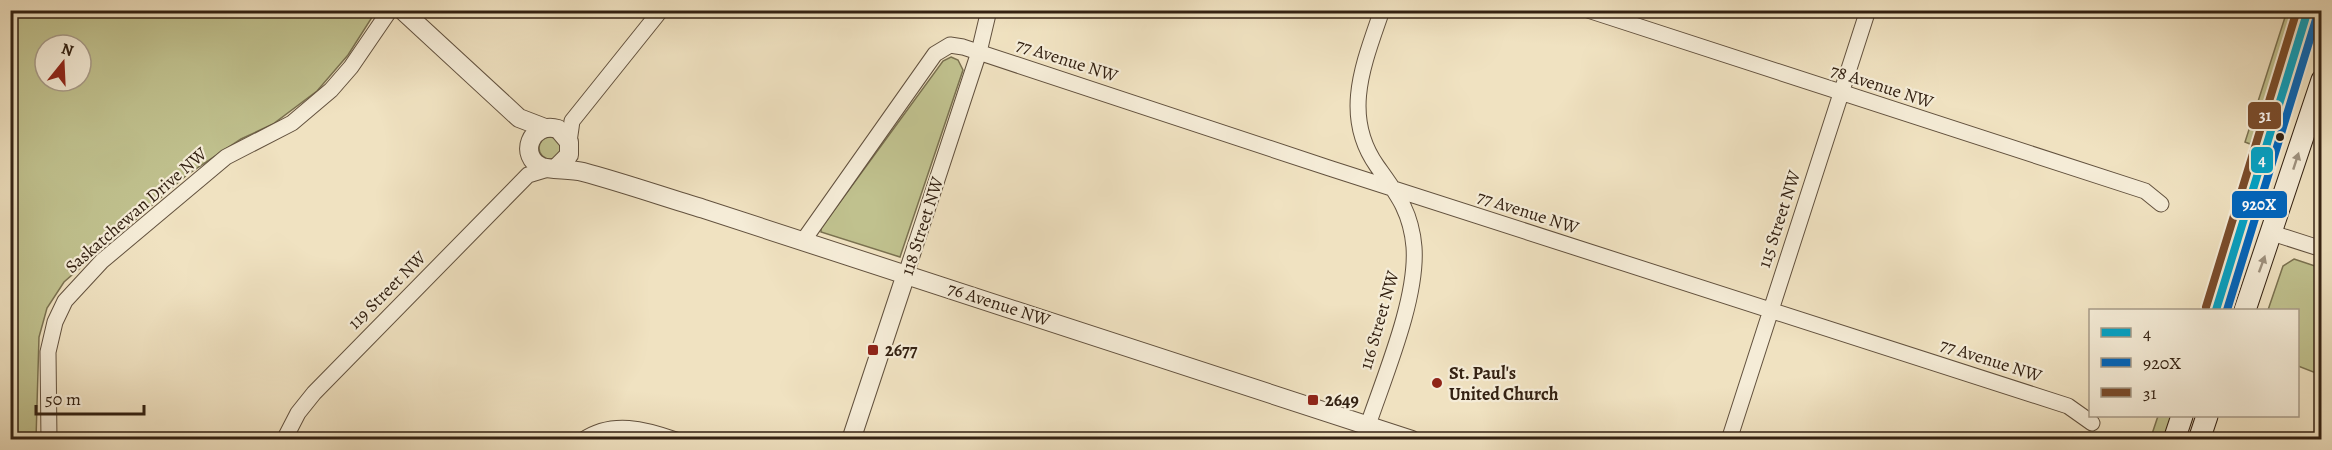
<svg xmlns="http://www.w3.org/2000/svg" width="2332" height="450" font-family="Alegreya,serif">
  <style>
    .green { fill: #c0c18e; stroke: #7a7150; stroke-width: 1.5; fill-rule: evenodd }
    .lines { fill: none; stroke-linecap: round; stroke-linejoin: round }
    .minor-casing { stroke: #62513e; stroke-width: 17 }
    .tertiary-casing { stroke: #62513e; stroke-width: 20 }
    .secondary-casing { stroke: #332112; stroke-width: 23 }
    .minor { stroke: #f5ecd7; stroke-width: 15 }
    .tertiary { stroke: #f5ecd7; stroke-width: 18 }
    .secondary { stroke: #f5ecd7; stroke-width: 21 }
    .bus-1-casing { stroke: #f5ecd7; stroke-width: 12 }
    .bus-2-casing { stroke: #f5ecd7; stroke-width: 12 }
    .bus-3-casing { stroke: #f5ecd7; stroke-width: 12 }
    .bus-1 { stroke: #03a2c5; stroke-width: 8 }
    .bus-2 { stroke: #0065bd; stroke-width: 8 }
    .bus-3 { stroke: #7a4b2a; stroke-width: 8 }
    .oneway { fill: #9e917e }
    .bus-dot { fill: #332112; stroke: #f5ecd7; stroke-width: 2 }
    .poi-dot { fill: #8f2418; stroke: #f5ecd7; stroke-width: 2 }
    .labels { text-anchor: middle; stroke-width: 4.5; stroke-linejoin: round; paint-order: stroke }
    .street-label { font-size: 18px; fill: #332112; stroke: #f5ecd7 }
    .poi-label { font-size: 18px; font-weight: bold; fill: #332112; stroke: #f5ecd7; text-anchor: start }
    .line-badge { stroke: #f5ecd7; stroke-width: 2 }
    .badge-label { font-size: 16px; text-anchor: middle; font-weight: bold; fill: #fff }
  </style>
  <rect width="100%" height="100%" fill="#f0e2c1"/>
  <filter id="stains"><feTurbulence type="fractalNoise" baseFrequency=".00333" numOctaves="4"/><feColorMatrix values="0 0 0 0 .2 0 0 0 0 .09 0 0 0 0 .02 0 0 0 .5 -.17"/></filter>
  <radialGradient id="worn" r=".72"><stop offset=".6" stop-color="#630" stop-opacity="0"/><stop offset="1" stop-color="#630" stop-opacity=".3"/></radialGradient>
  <path class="green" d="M 10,11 L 376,11 L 348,55 L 317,91 L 273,124 L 241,139 L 188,174 L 64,282 L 47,308 L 39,337 L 36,439 L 11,439 ZM 45,45 L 81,45 L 81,81 L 45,81 Z
    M 2287,11 L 2298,11 L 2276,87 L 2250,144 L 2245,142 Z
    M 951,57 L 958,60 L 963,70 L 900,257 L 821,232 L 821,228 L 943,61 Z
    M539 148a11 11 0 1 1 22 0a11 11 0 1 1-22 0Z
    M 2294,259 L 2321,268 L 2321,375 L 2298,366 L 2298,310 L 2268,310 L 2283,266 Z
    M 2158,416 L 2172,416 L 2164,439 L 2150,440 Z"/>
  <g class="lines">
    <g class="minor-casing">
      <path id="minor" d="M 1588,10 L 2145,191 L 2161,204
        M 569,142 L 572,121 L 661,10
        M 2272,233 L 2322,249
        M 803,241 L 935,54 L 950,45 L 963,47 L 1329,168 L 2068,406 L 2092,423
        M 906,274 L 979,52 L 989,10
        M 49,440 L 48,352 L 55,322 L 65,301 L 102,261 L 226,157 L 292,123 L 331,90 L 351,67 L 390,10
        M 284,440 L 298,413 L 314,393 L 528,175 L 551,168
        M 583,440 C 612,420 645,429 676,440
        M 1363,440 C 1380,386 1418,302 1414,247 C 1411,211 1397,194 1377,166 C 1341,115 1364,63 1382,10
        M 1729,440 L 1868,10"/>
    </g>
    <g class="tertiary-casing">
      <path id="tertiary" d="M 402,10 L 519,118 L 545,128
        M 557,167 L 569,155 L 569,142 L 558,129 C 530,121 518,157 542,167 C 551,170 571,169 583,172 C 624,183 664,197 704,209 L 1412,440
        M 851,440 L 906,274"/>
    </g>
    <g class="secondary-casing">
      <path id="secondary" d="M 2216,310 L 2308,10
        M 2245,310 L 2322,80
        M 2174,440 L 2182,416
        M 2199,440 L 2207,416"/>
    </g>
    <use href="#minor" class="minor"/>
    <use href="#tertiary" class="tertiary"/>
    <use href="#secondary" class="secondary"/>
    <g class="bus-1-casing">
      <path id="bus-1" d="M 2216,310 L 2308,10"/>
    </g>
    <g class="bus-2-casing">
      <path id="bus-2" d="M 2227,310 L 2318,13"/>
    </g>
    <g class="bus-3-casing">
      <path id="bus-3" d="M 2206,307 L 2297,10"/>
    </g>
    <use href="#bus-1" class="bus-1"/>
    <use href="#bus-2" class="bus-2"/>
    <use href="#bus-3" class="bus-3"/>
  </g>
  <defs><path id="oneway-solid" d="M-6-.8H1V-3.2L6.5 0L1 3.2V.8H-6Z" transform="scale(1.5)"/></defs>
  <g class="oneway">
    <use href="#oneway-solid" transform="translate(2296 161) rotate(-72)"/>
    <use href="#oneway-solid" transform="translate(2262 264) rotate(-70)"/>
  </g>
  <circle class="bus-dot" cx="2280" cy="137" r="5"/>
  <g class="poi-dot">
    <rect x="867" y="344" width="12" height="12" rx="3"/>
    <circle cx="1437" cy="383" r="6"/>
    <rect x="1307" y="394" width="12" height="12" rx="3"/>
  </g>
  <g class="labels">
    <g class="street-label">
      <text transform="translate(1067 60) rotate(18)" y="6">77 Avenue NW</text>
      <text transform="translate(1882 86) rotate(18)" y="6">78 Avenue NW</text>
      <text transform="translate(136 210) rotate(-41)" y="6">Saskatchewan Drive NW</text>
      <text transform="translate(1528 212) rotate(18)" y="6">77 Avenue NW</text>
      <text transform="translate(1779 219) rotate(-72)" y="6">115 Street NW</text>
      <text transform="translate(922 226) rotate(-72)" y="6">118 Street NW</text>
      <text transform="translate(387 290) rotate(-45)" y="6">119 Street NW</text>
      <text transform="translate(999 304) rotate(18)" y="6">76 Avenue NW</text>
      <text transform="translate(1379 320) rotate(-74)" y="6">116 Street NW</text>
      <text transform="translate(1991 360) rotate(18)" y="6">77 Avenue NW</text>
    </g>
    <g class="poi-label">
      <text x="885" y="356">2677</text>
      <text x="1449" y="379">St. Paul's<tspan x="1449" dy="21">United Church</tspan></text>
      <text x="1325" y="406">2649</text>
    </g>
  </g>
  <g class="line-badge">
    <rect x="2247" y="101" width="35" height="29" rx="6" fill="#7a4b2a"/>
    <rect x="2250" y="146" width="24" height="28" rx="6" fill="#03a2c5"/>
    <rect x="2231" y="190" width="57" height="29" rx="6" fill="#0065bd"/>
  </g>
  <g class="badge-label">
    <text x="2265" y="121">31</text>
    <text x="2262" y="166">4</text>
    <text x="2259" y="210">920X</text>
  </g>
  <rect width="2332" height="450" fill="none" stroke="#f0e2c1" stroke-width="36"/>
  <rect x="12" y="12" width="2308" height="426" fill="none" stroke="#332112" stroke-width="3"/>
  <rect x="18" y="18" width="2296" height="414" fill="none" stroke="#332112" stroke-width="1.5"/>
  <rect x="2089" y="309" width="210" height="108" fill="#f5ecd7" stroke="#a79b88" stroke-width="1.5"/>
  <rect x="2101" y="328" width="30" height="9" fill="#03a2c5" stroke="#a79b88" stroke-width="1.5"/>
  <text x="2143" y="339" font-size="18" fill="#332112">4</text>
  <rect x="2101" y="358" width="30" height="9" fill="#0065bd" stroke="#a79b88" stroke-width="1.5"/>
  <text x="2143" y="369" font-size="18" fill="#332112">920X</text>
  <rect x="2101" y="388" width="30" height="9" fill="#7a4b2a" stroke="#a79b88" stroke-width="1.5"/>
  <text x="2143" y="399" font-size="18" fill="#332112">31</text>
  <g transform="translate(63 63) rotate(18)"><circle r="28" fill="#f5ecd7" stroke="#a79b88" stroke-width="1.5"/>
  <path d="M0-4.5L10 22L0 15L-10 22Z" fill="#8f2418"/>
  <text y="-9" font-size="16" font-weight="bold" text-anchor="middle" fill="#332112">N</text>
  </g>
  <path d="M36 405v9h108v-9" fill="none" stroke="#332112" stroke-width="3"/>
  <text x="45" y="405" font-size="18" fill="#332112" stroke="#f5ecd7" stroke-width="4.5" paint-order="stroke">50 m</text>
  <rect width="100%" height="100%" filter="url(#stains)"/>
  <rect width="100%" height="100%" fill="url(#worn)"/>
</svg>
